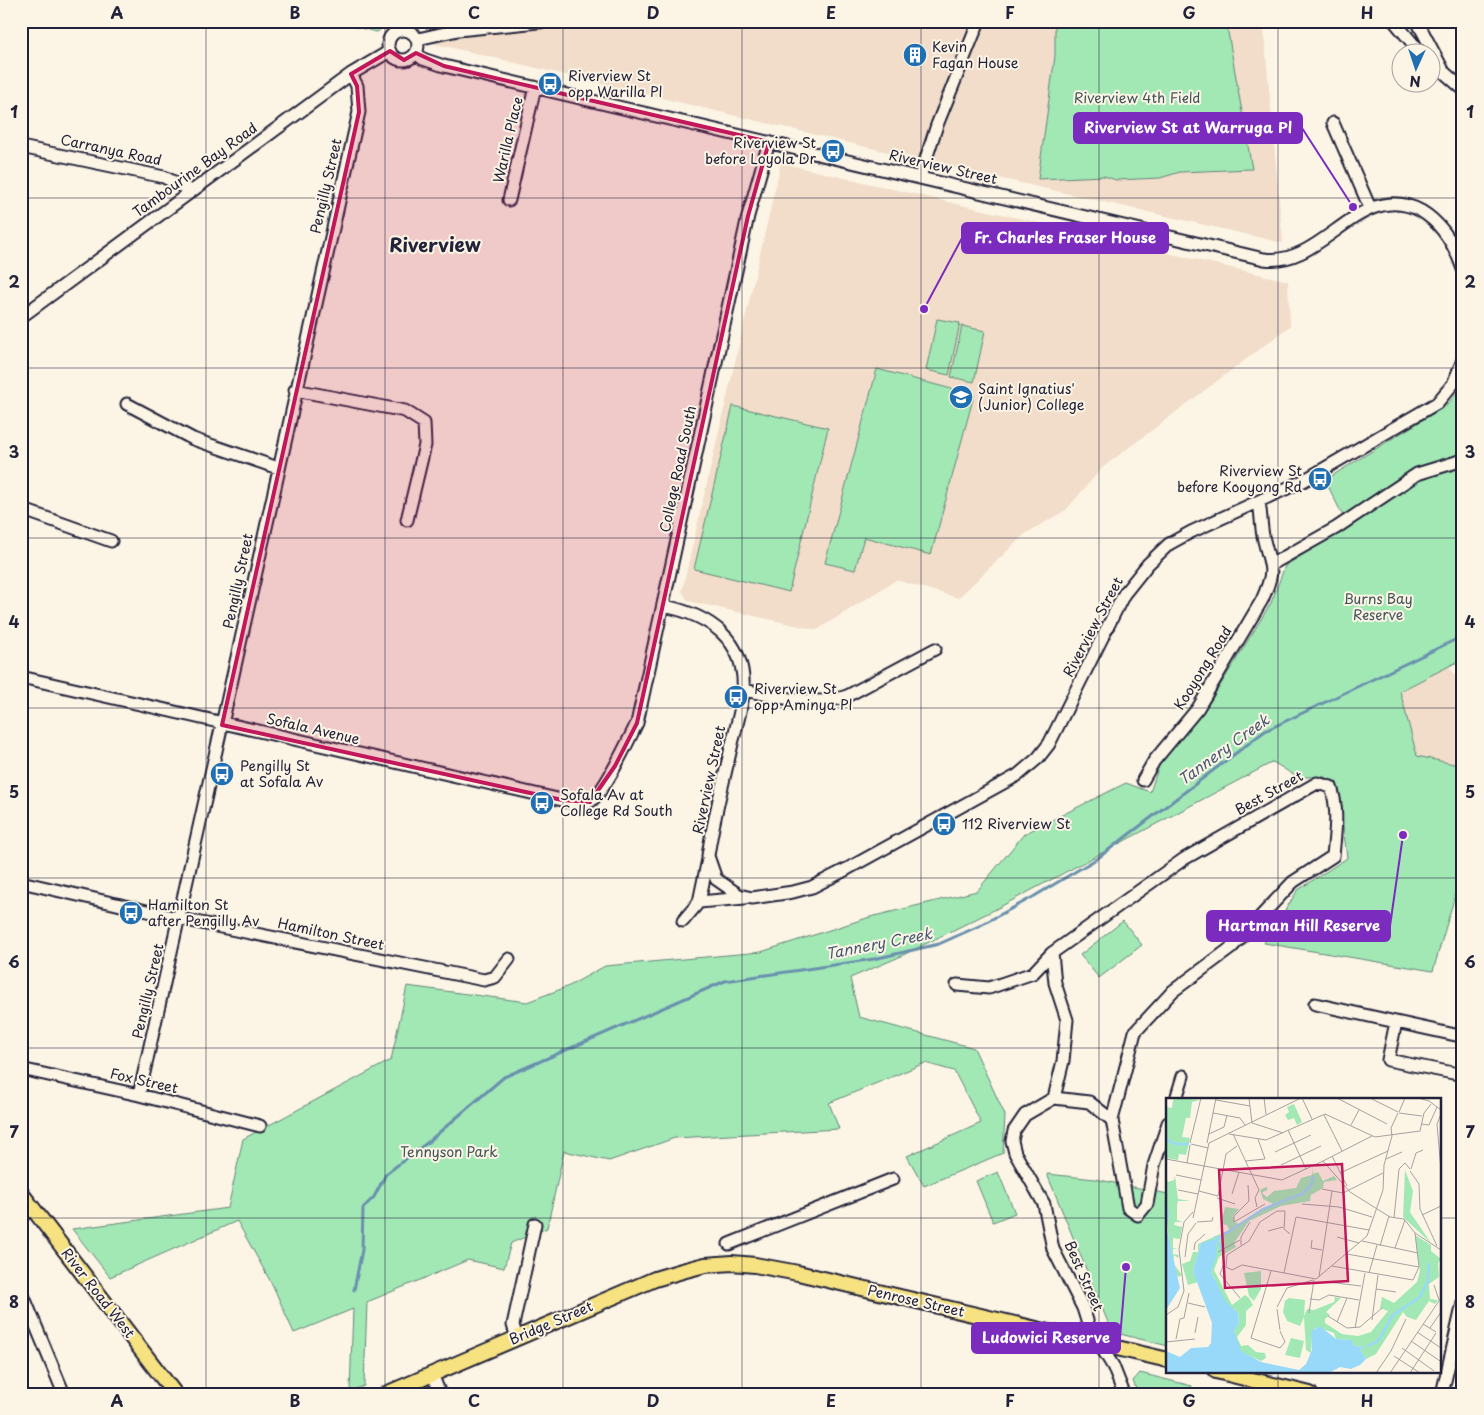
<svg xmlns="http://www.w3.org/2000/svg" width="1484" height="1415" font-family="'Playpen Sans',sans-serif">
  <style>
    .built { fill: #f1ddc9 }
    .green { fill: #a2e8b5; stroke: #628578 }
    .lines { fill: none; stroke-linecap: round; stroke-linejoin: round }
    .stream { stroke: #6990ae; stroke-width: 3 }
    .minor-casing { stroke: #22223b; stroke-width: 15 }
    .major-casing { stroke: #22223b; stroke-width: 18 }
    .minor { stroke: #fcf5e5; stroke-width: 11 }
    .major { stroke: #f7e281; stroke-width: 14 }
    .marked { fill: #c2185b; fill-opacity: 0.2; stroke: #c2185b; stroke-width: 4; stroke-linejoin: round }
    .grid { fill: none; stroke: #22223b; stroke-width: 1; stroke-opacity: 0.55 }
    .labels { text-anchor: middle; stroke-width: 4; stroke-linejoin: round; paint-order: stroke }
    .poi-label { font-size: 14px; fill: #22223b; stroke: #fcf5e5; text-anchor: start }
    .park-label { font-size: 14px; fill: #42545a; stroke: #fcf5e5 }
    .street-label { font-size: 14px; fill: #22223b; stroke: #fcf5e5 }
    .water-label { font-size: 15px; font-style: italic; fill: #455974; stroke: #fcf5e5 }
    .district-label { font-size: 19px; font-weight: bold; fill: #22223b; stroke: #fcf5e5 }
    .inset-river { fill: none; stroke: #98d9fa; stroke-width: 2.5 }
    .inset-road { fill: none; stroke: #a5a1a1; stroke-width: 1 }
    .view { fill: #c2185b; fill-opacity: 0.15; stroke: #c2185b; stroke-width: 2.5 }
    .inset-edge { fill: none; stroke: #22223b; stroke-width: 2.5 }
    .leader { fill: none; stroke: #7b2cbf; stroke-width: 2 }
    .callout-dot { fill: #7b2cbf; stroke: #fcf5e5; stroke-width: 2 }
    .callout { fill: #7b2cbf; stroke: #7b2cbf; stroke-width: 2 }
    .callout-label { font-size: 15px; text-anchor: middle; font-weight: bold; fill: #fff }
    .neatline { fill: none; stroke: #22223b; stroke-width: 2 }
    .grid-label { font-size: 16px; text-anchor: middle; font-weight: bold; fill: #22223b }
  </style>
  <rect width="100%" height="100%" fill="#fcf5e5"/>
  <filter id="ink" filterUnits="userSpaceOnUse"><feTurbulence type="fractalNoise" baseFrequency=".02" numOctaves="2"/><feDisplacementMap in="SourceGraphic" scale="10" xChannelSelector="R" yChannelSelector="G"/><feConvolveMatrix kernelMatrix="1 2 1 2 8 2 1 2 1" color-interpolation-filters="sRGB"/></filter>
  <g filter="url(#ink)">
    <path class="built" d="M 437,21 L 1263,21 L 1283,243 L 929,162 L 432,43 Z
      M 781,163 L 1288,281 L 1290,326 L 1102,468 L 1066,510 L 1025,534 L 958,598 L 896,580 L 817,630 L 688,601 L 682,591 Z
      M 1449,666 L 1463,686 L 1463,766 L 1417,756 L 1400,691 Z"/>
    <path class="green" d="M 330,21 L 393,21 L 377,32 Z
      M 1055,21 L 1226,21 L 1252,169 L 1180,172 L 1160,178 L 1116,180 L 1104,176 L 1038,179 L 1055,56 Z
      M 937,319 L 960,323 L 949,375 L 926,370 Z
      M 962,326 L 985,331 L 974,382 L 951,377 Z
      M 877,369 L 974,395 L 931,555 L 864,537 L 855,570 L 825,563 Z
      M 1463,386 L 1463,659 L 1400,691 L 1417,756 L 1463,766 L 1463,868 L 1433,971 L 1264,943 L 1298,890 L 1347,858 L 1339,794 L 1325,777 L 1297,777 L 1273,762 L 996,909 L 897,958 L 850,978 L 859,1017 L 974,1048 L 1005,1115 L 1003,1153 L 924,1186 L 907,1156 L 981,1123 L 954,1071 L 925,1063 L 829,1103 L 839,1129 L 675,1138 L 609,1161 L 564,1151 L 547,1228 L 511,1243 L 504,1268 L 468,1260 L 367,1302 L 364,1386 L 350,1391 L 353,1309 L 294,1333 L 273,1286 L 237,1221 L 110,1277 L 72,1229 L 228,1208 L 243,1139 L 391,1060 L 407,986 L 527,1002 L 569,986 L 605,966 L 761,952 L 870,917 L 977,891 L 1024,834 L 1126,783 L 1150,792 L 1160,763 L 1210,702 L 1271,603 L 1285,566 L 1348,526 L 1325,480 L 1447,405 Z
      M 733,406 L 828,428 L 789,592 L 694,569 Z
      M 1123,921 L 1142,945 L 1099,978 L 1080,955 Z
      M 998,1172 L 1015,1213 L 993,1222 L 976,1181 Z
      M 1047,1174 L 1095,1179 L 1168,1194 L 1168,1346 L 1112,1332 Z
      M 1140,1373 L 1192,1386 L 1190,1394 L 1138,1394 L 1133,1381 Z"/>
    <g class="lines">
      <path class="stream" d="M 354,1290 L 362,1250 L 363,1208 L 374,1197 L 386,1174 L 428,1142 L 504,1077 L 725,981 L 874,959 L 939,944 L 979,926 L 1033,897 L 1098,858 L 1265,731 L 1463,636"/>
      <g class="minor-casing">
        <path id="minor" d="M 1394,21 L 1420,52
          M 1417,21 L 1444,72
          M388 45a15 15 0 1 1 30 0a15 15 0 1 1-30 0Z
          M 418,39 L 458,30 L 548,21
          M 416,53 L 423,59 L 444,66 L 1264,259 C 1323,268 1360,178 1421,211 C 1443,224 1455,246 1463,269
          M 1438,67 L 1463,89
          M 1333,123 L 1370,208
          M 21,147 L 164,177 L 191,191
          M 920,177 L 937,125 L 979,21
          M 509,200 L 535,87
          M 21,317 L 351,74 L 390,51
          M 295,390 L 405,411 L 424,423 L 425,445 L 407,520
          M 127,404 L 193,439 L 278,468
          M 21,509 L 111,541
          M 1272,564 L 1336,528 L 1417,474 L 1463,460
          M 664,606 C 709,615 747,640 743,692 C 742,710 735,730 731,748 C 723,784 713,820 708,856 L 716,879 L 739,895 L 752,898 L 793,892 L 812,887 L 847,869 L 1018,775 L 1038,758 L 1049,744 L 1124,594 L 1148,564 L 1169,544 L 1191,532 L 1303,481 L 1437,403 L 1453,384 L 1463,360
          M 21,677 L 562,800 C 570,802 581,806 589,802 C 603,796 629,739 637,723 L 748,216 L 769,142
          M 743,690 C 778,696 813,708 847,696 L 935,649
          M 1143,780 L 1154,761 L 1198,708 L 1262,600 C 1277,566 1270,569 1263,536 C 1261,525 1261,513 1259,502
          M 708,859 L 699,902 L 745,898
          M 21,882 L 186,920 L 484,980 L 495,977 L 509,959
          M 683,921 L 699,902
          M 1052,953 L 1055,983 L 1067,1020 L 1063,1061 L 1054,1098 L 1025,1115 L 1014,1131 L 1012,1141 L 1015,1153 L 1044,1204 L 1053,1249 L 1083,1308 L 1089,1327 L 1113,1366 L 1124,1394
          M 957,985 L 989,988 L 1033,973 L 1052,953 L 1184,859 L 1317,783 L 1331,787 C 1339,810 1335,833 1333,856 L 1293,882 L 1231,948 L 1173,991 L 1135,1032 L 1112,1120 L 1128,1208 L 1138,1215 L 1147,1204 L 1154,1165 L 1168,1123
          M 1315,1004 L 1396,1022 L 1388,1060 L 1463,1075
          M 1396,1022 L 1460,1036
          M 21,1069 L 139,1095 L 260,1126
          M 139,1095 L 359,112 L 357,86 L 351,74
          M 1054,1098 L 1089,1102 L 1112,1120
          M 1176,1099 L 1183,1076
          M 21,1216 L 33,1209
          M 729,1244 L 893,1179
          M 21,1290 L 64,1394
          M 517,1338 L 513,1325 L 535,1224
          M 432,1374 L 440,1394
          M 1442,1394 L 1463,1303"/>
      </g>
      <g class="major-casing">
        <path id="major" d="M 21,1193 L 175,1394
          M 1216,1371 L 1310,1394
          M 386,1394 L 655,1279 L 682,1271 L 705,1265 L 732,1263 L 755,1265 L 798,1273 L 1168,1360"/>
      </g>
      <use href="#minor" class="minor"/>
      <use href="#major" class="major"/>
    </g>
  </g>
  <path class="marked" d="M 390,51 L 404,60 L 416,53 L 444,66 L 769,142 L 748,216 L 637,723 L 615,766 L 590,802 L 562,800 L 222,725 L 359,112 L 357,86 L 351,74 Z"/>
  <path class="grid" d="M 206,21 L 206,1394M 385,21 L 385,1394M 563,21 L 563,1394M 742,21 L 742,1394M 921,21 L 921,1394M 1099,21 L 1099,1394M 1278,21 L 1278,1099M 21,198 L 1463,198M 21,368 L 1463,368M 21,538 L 1463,538M 21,708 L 1463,708M 21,878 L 1463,878M 21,1048 L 1463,1048M 21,1218 L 1168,1218M 1440,1218 L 1463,1218M 1278,1371 L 1278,1394"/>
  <defs>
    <g id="building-disc" transform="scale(1.25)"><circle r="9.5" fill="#1f6fb2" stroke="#fcf5e5"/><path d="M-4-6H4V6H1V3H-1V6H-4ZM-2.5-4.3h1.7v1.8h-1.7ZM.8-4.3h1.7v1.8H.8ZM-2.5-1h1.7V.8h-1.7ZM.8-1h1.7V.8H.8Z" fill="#fff"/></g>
    <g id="bus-disc" transform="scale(1.25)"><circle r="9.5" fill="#1f6fb2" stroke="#fcf5e5"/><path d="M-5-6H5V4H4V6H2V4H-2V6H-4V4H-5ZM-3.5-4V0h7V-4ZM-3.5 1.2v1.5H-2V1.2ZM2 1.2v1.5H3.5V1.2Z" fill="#fff"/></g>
    <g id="school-disc" transform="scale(1.25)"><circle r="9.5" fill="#1f6fb2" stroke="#fcf5e5"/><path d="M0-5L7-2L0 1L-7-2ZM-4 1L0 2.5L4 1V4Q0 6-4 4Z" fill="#fff"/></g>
  </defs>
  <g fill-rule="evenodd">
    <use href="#building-disc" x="915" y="55"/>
    <use href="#bus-disc" x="550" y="84"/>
    <use href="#bus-disc" x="833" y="151"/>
    <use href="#school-disc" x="961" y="397"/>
    <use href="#bus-disc" x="1320" y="479"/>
    <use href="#bus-disc" x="736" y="697"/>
    <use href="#bus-disc" x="222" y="774"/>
    <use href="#bus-disc" x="542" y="803"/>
    <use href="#bus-disc" x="944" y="824"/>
    <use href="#bus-disc" x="131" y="913"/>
  </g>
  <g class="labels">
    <g class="poi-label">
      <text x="932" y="52">Kevin<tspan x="932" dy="16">Fagan House</tspan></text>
      <text x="568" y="81">Riverview St<tspan x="568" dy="16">opp Warilla Pl</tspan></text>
      <text x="816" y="148" text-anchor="end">Riverview St<tspan x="816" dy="16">before Loyola Dr</tspan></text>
      <text x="978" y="394">Saint Ignatius'<tspan x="978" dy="16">(Junior) College</tspan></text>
      <text x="1302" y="476" text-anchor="end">Riverview St<tspan x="1302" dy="16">before Kooyong Rd</tspan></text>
      <text x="754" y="694">Riverview St<tspan x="754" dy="16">opp Aminya Pl</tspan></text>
      <text x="240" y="771">Pengilly St<tspan x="240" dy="16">at Sofala Av</tspan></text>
      <text x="560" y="800">Sofala Av at<tspan x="560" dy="16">College Rd South</tspan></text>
      <text x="962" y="829">112 Riverview St</text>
      <text x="148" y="910">Hamilton St<tspan x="148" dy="16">after Pengilly Av</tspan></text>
    </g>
    <g class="park-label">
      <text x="1137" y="103">Riverview 4th Field</text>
      <text x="1378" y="604">Burns Bay<tspan x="1378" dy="16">Reserve</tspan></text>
      <text x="449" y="1157">Tennyson Park</text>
    </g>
    <g class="street-label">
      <text transform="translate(508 140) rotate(-77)" y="5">Warilla Place</text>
      <text transform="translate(111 150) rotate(12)" y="5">Carranya Road</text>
      <text transform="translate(943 167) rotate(13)" y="5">Riverview Street</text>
      <text transform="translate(195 170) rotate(-36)" y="5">Tambourine Bay Road</text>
      <text transform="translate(326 186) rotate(-77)" y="5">Pengilly Street</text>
      <text transform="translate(678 469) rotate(-78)" y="5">College Road South</text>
      <text transform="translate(238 581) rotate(-78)" y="5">Pengilly Street</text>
      <text transform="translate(1093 627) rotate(-62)" y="5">Riverview Street</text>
      <text transform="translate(1203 668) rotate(-58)" y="5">Kooyong Road</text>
      <text transform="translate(313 729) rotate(13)" y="5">Sofala Avenue</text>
      <text transform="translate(709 780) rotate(-78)" y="5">Riverview Street</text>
      <text transform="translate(1269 793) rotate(-29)" y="5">Best Street</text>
      <text transform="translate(331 934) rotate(12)" y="5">Hamilton Street</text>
      <text transform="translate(148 991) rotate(-77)" y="5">Pengilly Street</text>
      <text transform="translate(144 1081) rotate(13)" y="5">Fox Street</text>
      <text transform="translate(1084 1276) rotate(66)" y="5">Best Street</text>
      <text transform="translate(98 1293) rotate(52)" y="5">River Road West</text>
      <text transform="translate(916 1301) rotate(13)" y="5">Penrose Street</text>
      <text transform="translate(551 1323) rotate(-23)" y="5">Bridge Street</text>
    </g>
    <g class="water-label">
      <text transform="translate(1224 750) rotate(-36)" y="5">Tannery Creek</text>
      <text transform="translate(879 944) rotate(-11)" y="5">Tannery Creek</text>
    </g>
    <g class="district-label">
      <text x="435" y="252">Riverview</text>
    </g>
  </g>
  <g transform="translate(1166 1098)">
    <rect width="275" height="275" fill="#fcf5e5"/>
    <path d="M 11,0 L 34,2 L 26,4 L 24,20 L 20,20 L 16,39 L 24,40 L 23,45 L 20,57 L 13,56 L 12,62 L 0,60 L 0,9 L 6,10 L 7,2 ZM 128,6 L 136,24 L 131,27 L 128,20 L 122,22 L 119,17 L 123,14 L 121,9 ZM 147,69 L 147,76 L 152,74 L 157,83 L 168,78 L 171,82 L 158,84 L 157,90 L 145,97 L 144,103 L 115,108 L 83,123 L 68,145 L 70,149 L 53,159 L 48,172 L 66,207 L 79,197 L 83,200 L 87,207 L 80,213 L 80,227 L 71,239 L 75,248 L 82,247 L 90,254 L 99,255 L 100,260 L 95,263 L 75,254 L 70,246 L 68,232 L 73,225 L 72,215 L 59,204 L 45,174 L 49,145 L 35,145 L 27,173 L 32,184 L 22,187 L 16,166 L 24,163 L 27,154 L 32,154 L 32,146 L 63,132 L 61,127 L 55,126 L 59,109 L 73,111 L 67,118 L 69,124 L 73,126 L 107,106 L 97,101 L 94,92 L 100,89 L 102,91 L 96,95 L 101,99 L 108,93 L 130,90 L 135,80 L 146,77 ZM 239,72 L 247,93 L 244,114 L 265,145 L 237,119 ZM 9,78 L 12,101 L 24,103 L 12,103 L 11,107 L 11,122 L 17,124 L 9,124 L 8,127 L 16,129 L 14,141 L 7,140 L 7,150 L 12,151 L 7,151 L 7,156 L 13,157 L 12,160 L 8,157 L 7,165 L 16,177 L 12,179 L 7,167 L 3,151 L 0,100 L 0,80 L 2,84 L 8,82 ZM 249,137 L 265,147 L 265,153 L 275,161 L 272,165 L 273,179 L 263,186 L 264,201 L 272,202 L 269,206 L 263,203 L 250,222 L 241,219 L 237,214 L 210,256 L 200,261 L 194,251 L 200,249 L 188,248 L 185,242 L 170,241 L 168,235 L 154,230 L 149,230 L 146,236 L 145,255 L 140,252 L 138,219 L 134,228 L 121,223 L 117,214 L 119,203 L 123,200 L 139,202 L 138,218 L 141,211 L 148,212 L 168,204 L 169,199 L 175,200 L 160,214 L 164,217 L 159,221 L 159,225 L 176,236 L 192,238 L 205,234 L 222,213 L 214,210 L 216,199 L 228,205 L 251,184 L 254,173 ZM 95,173 L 95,191 L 88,203 L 83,198 L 78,175 ZM 125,240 L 138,243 L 134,260 L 119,257 Z" fill="#a2e8b5"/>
    <path d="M 0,100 L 3,115 L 1,132 L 14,190 L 0,212 ZM 50,141 L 51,156 L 45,174 L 60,204 L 72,215 L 73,225 L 68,233 L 75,253 L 95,264 L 133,272 L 140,266 L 146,252 L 145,233 L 154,228 L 170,241 L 186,242 L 188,248 L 202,249 L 194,251 L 200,261 L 194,267 L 185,271 L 174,269 L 163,275 L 0,275 L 0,253 L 14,259 L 25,250 L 42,249 L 45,245 L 46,225 L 27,173 L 35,145 Z" fill="#98d9fa"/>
    <path class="inset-river" d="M 0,41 L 9,46 L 23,46M 49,138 L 57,154M 50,142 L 97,111 L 136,96 L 145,88 L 147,78M 202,248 L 212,243 L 227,217 L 254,199 L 262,183 L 263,165"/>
    <path class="inset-road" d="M 83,0 L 86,25 L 117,35M 98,0 L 100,16M 136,0 L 146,21M 171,0 L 221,26M 204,0 L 232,14M 252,0 L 263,3 L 275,12M 50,2 L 84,8M 233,14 L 239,0M 47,15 L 74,20 L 79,27M 233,15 L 256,18M 275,16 L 271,26 L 275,72M 158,17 L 176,53M 255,26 L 263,27 L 271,9M 185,27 L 193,12M 122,32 L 140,71M 43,36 L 58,29 L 61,17M 63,36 L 100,42 L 159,16 L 209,39 L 254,33 L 258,15 L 265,6M 67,36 L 93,92 L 89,100 L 91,109M 24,45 L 35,0M 41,45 L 50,0M 25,46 L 42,50M 109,54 L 145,37M 166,58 L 181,88M 0,61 L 38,68M 220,61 L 236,54M 79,63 L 99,61 L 92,41M 157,63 L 206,38M 21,65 L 24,47M 115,67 L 155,48M 38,68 L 116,82 L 157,63 L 184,94 L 224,119 L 238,121 L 249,135 L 275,152M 245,71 L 250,55 L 257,52M 244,73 L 253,86 L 254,111 L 271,148M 174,75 L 222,53M 10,77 L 35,82M 275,77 L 275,122M 82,87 L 83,103 L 68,118 L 68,124 L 99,106M 156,91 L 177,95 L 217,75M 12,92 L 32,96M 33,93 L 52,98 L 60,56 L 71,48M 66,96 L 73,74M 51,100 L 69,106M 136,106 L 173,109 L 206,119M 256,117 L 275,108M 27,120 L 43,45 L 135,0M 228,120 L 233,71 L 239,65 L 244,71M 31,124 L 46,123 L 47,119M 102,133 L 117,129M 124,136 L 118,131 L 119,113 L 111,113 L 94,124 L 83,143 L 61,157 L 60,169 L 66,172 L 76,167 L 150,181M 171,139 L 193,145M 146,142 L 145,150 L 156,152M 196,143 L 252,155M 75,147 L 75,139 L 84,124M 214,148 L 223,118M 229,150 L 239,122M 28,152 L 29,145 L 39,136M 52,154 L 74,142M 181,156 L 253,169M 19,159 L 22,136 L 30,125M 59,163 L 54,176 L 74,200M 166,168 L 247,182 L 253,169 L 249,135M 105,173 L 85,240 L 114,250 L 119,244 L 114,233M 118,175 L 130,119 L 203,132M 203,175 L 211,147M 153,179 L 166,93M 150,181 L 201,138 L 217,92 L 218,67 L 226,38 L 225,30 L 232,15M 162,184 L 195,188M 268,187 L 273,202M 210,191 L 230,194M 144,201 L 153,202 L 163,197 L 193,202M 22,205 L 39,209M 111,209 L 121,190 L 147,182M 111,211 L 114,232M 143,215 L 148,182M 0,217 L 12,209 L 18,193 L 13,151 L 18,124 L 27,114M 162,218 L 181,230 L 194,229 L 216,210M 18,220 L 23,195M 206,222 L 212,177M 171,224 L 181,200M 257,226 L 270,234M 189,230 L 199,175M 264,230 L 275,214M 251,234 L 275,250M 29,235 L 32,219M 10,241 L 14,221 L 18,220M 245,243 L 274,263M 0,244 L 29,241M 236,250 L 268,273M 228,258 L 254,275M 210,275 L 225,253 L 240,221M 224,275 L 275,200M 244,275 L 270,235"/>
    <path class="view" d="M 176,66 L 182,183 L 59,190 L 53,72 Z"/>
    <rect width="275" height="275" class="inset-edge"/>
  </g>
  <path class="leader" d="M1353 207L1302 128M924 309L962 238M1403 835L1390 926M1126 1267L1120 1338"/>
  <g class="callout-dot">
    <circle cx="1353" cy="207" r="5"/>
    <circle cx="924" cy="309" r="5"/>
    <circle cx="1403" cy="835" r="5"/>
    <circle cx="1126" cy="1267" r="5"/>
  </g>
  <g class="callout">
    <rect x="1074" y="113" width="228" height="30" rx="5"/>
    <rect x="962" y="223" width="206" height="30" rx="5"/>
    <rect x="1207" y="911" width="183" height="30" rx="5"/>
    <rect x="972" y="1323" width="148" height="30" rx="5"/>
  </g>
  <g class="callout-label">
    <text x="1188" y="133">Riverview St at Warruga Pl</text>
    <text x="1065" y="243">Fr. Charles Fraser House</text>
    <text x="1299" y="931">Hartman Hill Reserve</text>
    <text x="1046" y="1343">Ludowici Reserve</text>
  </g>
  <rect width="1484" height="1415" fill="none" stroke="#fcf5e5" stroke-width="55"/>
  <g transform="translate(1416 68) rotate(183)"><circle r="24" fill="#fcf5e5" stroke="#a5a1a1"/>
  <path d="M0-4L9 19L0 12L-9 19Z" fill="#1f6fb2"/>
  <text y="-8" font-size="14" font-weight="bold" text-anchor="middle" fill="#22223b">N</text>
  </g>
  <rect x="28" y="28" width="1428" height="1360" class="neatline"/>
  <g class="grid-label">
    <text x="117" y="19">A</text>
    <text x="295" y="19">B</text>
    <text x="474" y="19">C</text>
    <text x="653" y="19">D</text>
    <text x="831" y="19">E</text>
    <text x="1010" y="19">F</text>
    <text x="1189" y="19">G</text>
    <text x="1367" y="19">H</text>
    <text x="14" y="118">1</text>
    <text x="1470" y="118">1</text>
    <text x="14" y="288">2</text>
    <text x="1470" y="288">2</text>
    <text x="14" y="458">3</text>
    <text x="1470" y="458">3</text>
    <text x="14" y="628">4</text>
    <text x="1470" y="628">4</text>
    <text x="14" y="798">5</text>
    <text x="1470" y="798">5</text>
    <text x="14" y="968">6</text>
    <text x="1470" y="968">6</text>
    <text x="14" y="1138">7</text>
    <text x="1470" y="1138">7</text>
    <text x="14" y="1308">8</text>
    <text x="1470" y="1308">8</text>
    <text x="117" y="1407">A</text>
    <text x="295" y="1407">B</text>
    <text x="474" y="1407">C</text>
    <text x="653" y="1407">D</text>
    <text x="831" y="1407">E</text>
    <text x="1010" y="1407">F</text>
    <text x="1189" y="1407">G</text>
    <text x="1367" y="1407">H</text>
  </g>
</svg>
